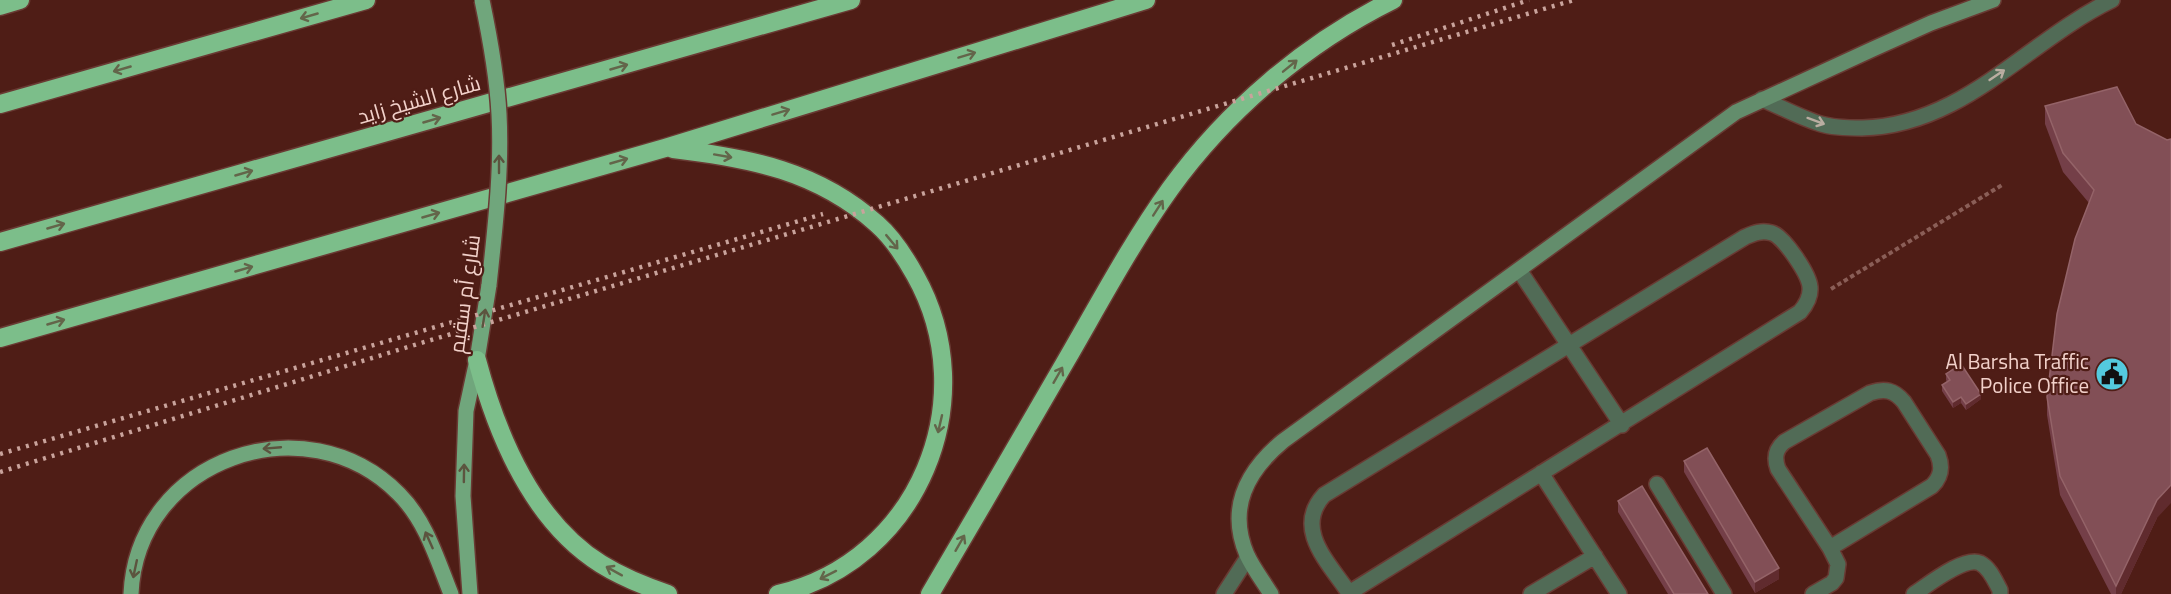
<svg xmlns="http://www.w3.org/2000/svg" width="2171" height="594" font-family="'Titillium Web',Cairo,sans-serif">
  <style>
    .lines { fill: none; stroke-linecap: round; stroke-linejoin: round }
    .lane-casing { stroke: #693a33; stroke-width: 18 }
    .secondary-casing { stroke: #693a33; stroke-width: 18 }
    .primary-casing { stroke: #693a33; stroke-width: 18 }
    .highway-casing { stroke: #693a33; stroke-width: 21 }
    .path { stroke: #8a5e57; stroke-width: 4; stroke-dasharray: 4.5 3; stroke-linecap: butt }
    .lane { stroke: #516b56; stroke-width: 15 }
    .secondary { stroke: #638d6c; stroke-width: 15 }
    .primary { stroke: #70a67c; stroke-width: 15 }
    .highway { stroke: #7cbe8a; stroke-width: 18 }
    .rail { stroke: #c9a39c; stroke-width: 4.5; stroke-dasharray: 3 6; stroke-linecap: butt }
    .primary-bridge-casing { stroke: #693a33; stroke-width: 18; stroke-linecap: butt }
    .primary-bridge { stroke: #70a67c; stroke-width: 15 }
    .wall { fill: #743f48 }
    .shaded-wall { fill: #602b2e }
    .building { fill: #824f56; stroke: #946368; stroke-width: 1.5 }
    .oneway { stroke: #63654a }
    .oneway2 { stroke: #baada1 }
    .oneway3 { stroke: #5c543f }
    .labels { text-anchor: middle; stroke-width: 4.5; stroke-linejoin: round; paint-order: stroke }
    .street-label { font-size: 21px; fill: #f2d1ca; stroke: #4f1d16 }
    .poi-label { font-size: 21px; fill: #f2d1ca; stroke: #4f1d16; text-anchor: end }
  </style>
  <rect width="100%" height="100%" fill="#4f1d16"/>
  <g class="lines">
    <g class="lane-casing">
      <path id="lane" d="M 1762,99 C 1781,107 1801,118 1821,124 C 1834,128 1849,128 1862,128 C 1963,126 2027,41 2112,0
        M 1519,270 L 1622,425
        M 1541,473 L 1619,594
        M 1657,484 L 1724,594
        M 1349,593 L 1800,312 C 1806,305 1811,297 1810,287 C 1809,274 1784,237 1772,233 C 1762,230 1754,233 1745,237 L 1324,495 C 1293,529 1329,563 1349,593 L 1349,594
        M 1224,594 L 1248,557
        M 1531,594 L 1595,556
        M 1813,594 L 1832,583 L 1836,578 L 1838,564 L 1830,548 L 1778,469 C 1774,458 1775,450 1784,442 L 1870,393 C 1885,388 1894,390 1904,402 L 1938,455 C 1943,468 1941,477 1932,486 L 1830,548
        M 1914,594 C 1928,585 1964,556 1980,563 C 1990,568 1995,581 2000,590 L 2000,594"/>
    </g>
    <g class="secondary-casing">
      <path id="secondary" d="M 1271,594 C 1263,581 1253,568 1247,555 C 1227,508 1247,471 1283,441 L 1736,112 L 1873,49 L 1931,23 L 1993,0"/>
    </g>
    <g class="primary-casing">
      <path id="primary" d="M 131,594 C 137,459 306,400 399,494 C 426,521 437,559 451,594
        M 470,594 L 463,496 L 466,411 L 477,360 L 489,285"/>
    </g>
    <g class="highway-casing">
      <path id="highway" d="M 0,6 L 20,0
        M 0,104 L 366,0
        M 673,149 C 750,158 818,171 877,224 C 893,238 905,257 915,275 C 985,399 919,561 778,594
        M 0,242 L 851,0
        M 0,338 L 665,148 L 1146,0
        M 477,360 C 497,435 532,521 601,564 C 622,577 644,586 668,594
        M 930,594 C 976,516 1022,437 1067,359 C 1100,302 1132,242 1170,189 C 1227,110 1306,43 1393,0"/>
    </g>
    <path class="path" d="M 1831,289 L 2002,185"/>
    <use href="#lane" class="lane"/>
    <use href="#secondary" class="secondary"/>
    <use href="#primary" class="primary"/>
    <use href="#highway" class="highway"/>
    <path class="rail" d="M 1392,45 L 1529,0
      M 0,454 L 823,214
      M 0,472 L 421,343 L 1574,0"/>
    <g class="primary-bridge-casing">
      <path id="primary-bridge" d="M 482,0 C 490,38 497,76 499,114 C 502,171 495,228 489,285"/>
    </g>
    <use href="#primary-bridge" class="primary-bridge"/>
  </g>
  <path class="wall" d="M 2045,106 L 2136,124 L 2167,140 L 2157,518 L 2121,594 L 2111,594 L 2060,495 L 2047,415 L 2047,397 L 2089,203 L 2063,172 L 2045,124 Z
    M 1946,374 L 1981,399 L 1966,410 L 1961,403 L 1953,408 L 1942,391 L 1942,385 L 1947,382 L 1946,380 Z
    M 1684,461 L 1779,579 L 1755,593 L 1684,472 Z
    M 1618,501 L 1708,594 L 1668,594 L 1618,512 Z"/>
  <path class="shaded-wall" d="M 1981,394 L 1981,399 L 1966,410 L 1966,404 Z
    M 1961,397 L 1961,403 L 1953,408 L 1953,402 Z
    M 2171,485 L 2171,503 L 2157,518 L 2121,594 L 2116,594 L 2116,586 L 2157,500 Z
    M 1779,568 L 1779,579 L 1755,593 L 1755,582 Z"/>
  <path class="building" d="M 2117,87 L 2136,124 L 2167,140 L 2171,139 L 2171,485 L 2157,500 L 2116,586 L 2060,476 L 2047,397 L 2057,314 L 2075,239 L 2094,190 L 2063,153 L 2045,106 Z
    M 1961,364 L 1981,394 L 1966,404 L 1961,397 L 1953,402 L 1942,385 L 1950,380 L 1946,374 Z
    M 1707,448 L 1779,568 L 1755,582 L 1684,461 Z
    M 1642,486 L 1708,594 L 1674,594 L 1618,501 Z"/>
  <defs><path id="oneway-shaft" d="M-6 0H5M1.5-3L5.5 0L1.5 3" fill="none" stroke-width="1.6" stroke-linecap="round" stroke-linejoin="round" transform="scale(1.5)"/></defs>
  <g class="oneway">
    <use href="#oneway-shaft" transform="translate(309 16) rotate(164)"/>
    <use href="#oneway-shaft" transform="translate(967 55) rotate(-17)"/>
    <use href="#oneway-shaft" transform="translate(1290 66) rotate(-39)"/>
    <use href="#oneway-shaft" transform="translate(619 67) rotate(-16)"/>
    <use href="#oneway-shaft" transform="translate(122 69) rotate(164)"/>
    <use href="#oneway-shaft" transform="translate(781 112) rotate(-17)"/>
    <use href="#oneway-shaft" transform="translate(432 120) rotate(-16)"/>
    <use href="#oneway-shaft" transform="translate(723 156) rotate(10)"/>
    <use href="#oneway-shaft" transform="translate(619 161) rotate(-16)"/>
    <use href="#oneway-shaft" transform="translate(244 173) rotate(-16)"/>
    <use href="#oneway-shaft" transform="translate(1158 208) rotate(-57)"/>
    <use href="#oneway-shaft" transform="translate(431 215) rotate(-16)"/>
    <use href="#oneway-shaft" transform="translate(56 226) rotate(-16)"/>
    <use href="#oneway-shaft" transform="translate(892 242) rotate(50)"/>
    <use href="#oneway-shaft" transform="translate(244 269) rotate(-16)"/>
    <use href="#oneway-shaft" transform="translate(56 322) rotate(-16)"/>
    <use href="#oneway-shaft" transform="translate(1058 375) rotate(-60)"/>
    <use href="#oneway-shaft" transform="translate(940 424) rotate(103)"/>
    <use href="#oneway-shaft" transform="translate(960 543) rotate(-60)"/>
    <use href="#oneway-shaft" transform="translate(614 571) rotate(-151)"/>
    <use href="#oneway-shaft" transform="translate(828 575) rotate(153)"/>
  </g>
  <g class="oneway2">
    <use href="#oneway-shaft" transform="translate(1997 75) rotate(-34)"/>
    <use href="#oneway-shaft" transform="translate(1816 121) rotate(20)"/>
  </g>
  <g class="oneway3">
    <use href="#oneway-shaft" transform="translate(499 164) rotate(-90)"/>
    <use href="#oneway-shaft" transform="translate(484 318) rotate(-81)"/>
    <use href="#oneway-shaft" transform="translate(272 448) rotate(175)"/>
    <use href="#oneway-shaft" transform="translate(464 473) rotate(-89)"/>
    <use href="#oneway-shaft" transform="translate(429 540) rotate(-114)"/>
    <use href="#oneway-shaft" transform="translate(135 569) rotate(102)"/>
  </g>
  <defs>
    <g id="civic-disc" transform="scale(1.725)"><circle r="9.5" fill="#54cade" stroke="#4f1d16"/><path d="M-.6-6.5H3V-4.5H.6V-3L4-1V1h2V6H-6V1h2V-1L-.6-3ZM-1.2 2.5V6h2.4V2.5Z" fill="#111"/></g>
  </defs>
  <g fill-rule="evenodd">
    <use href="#civic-disc" x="2112" y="374"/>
  </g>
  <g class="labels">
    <g class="street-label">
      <text transform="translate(419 100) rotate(-16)" y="7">شارع الشيخ زايد</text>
      <text transform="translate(465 294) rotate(-82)" y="7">شارع أم سقيم</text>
    </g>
    <g class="poi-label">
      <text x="2089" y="369">Al Barsha Traffic<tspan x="2089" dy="24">Police Office</tspan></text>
    </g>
  </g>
</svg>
